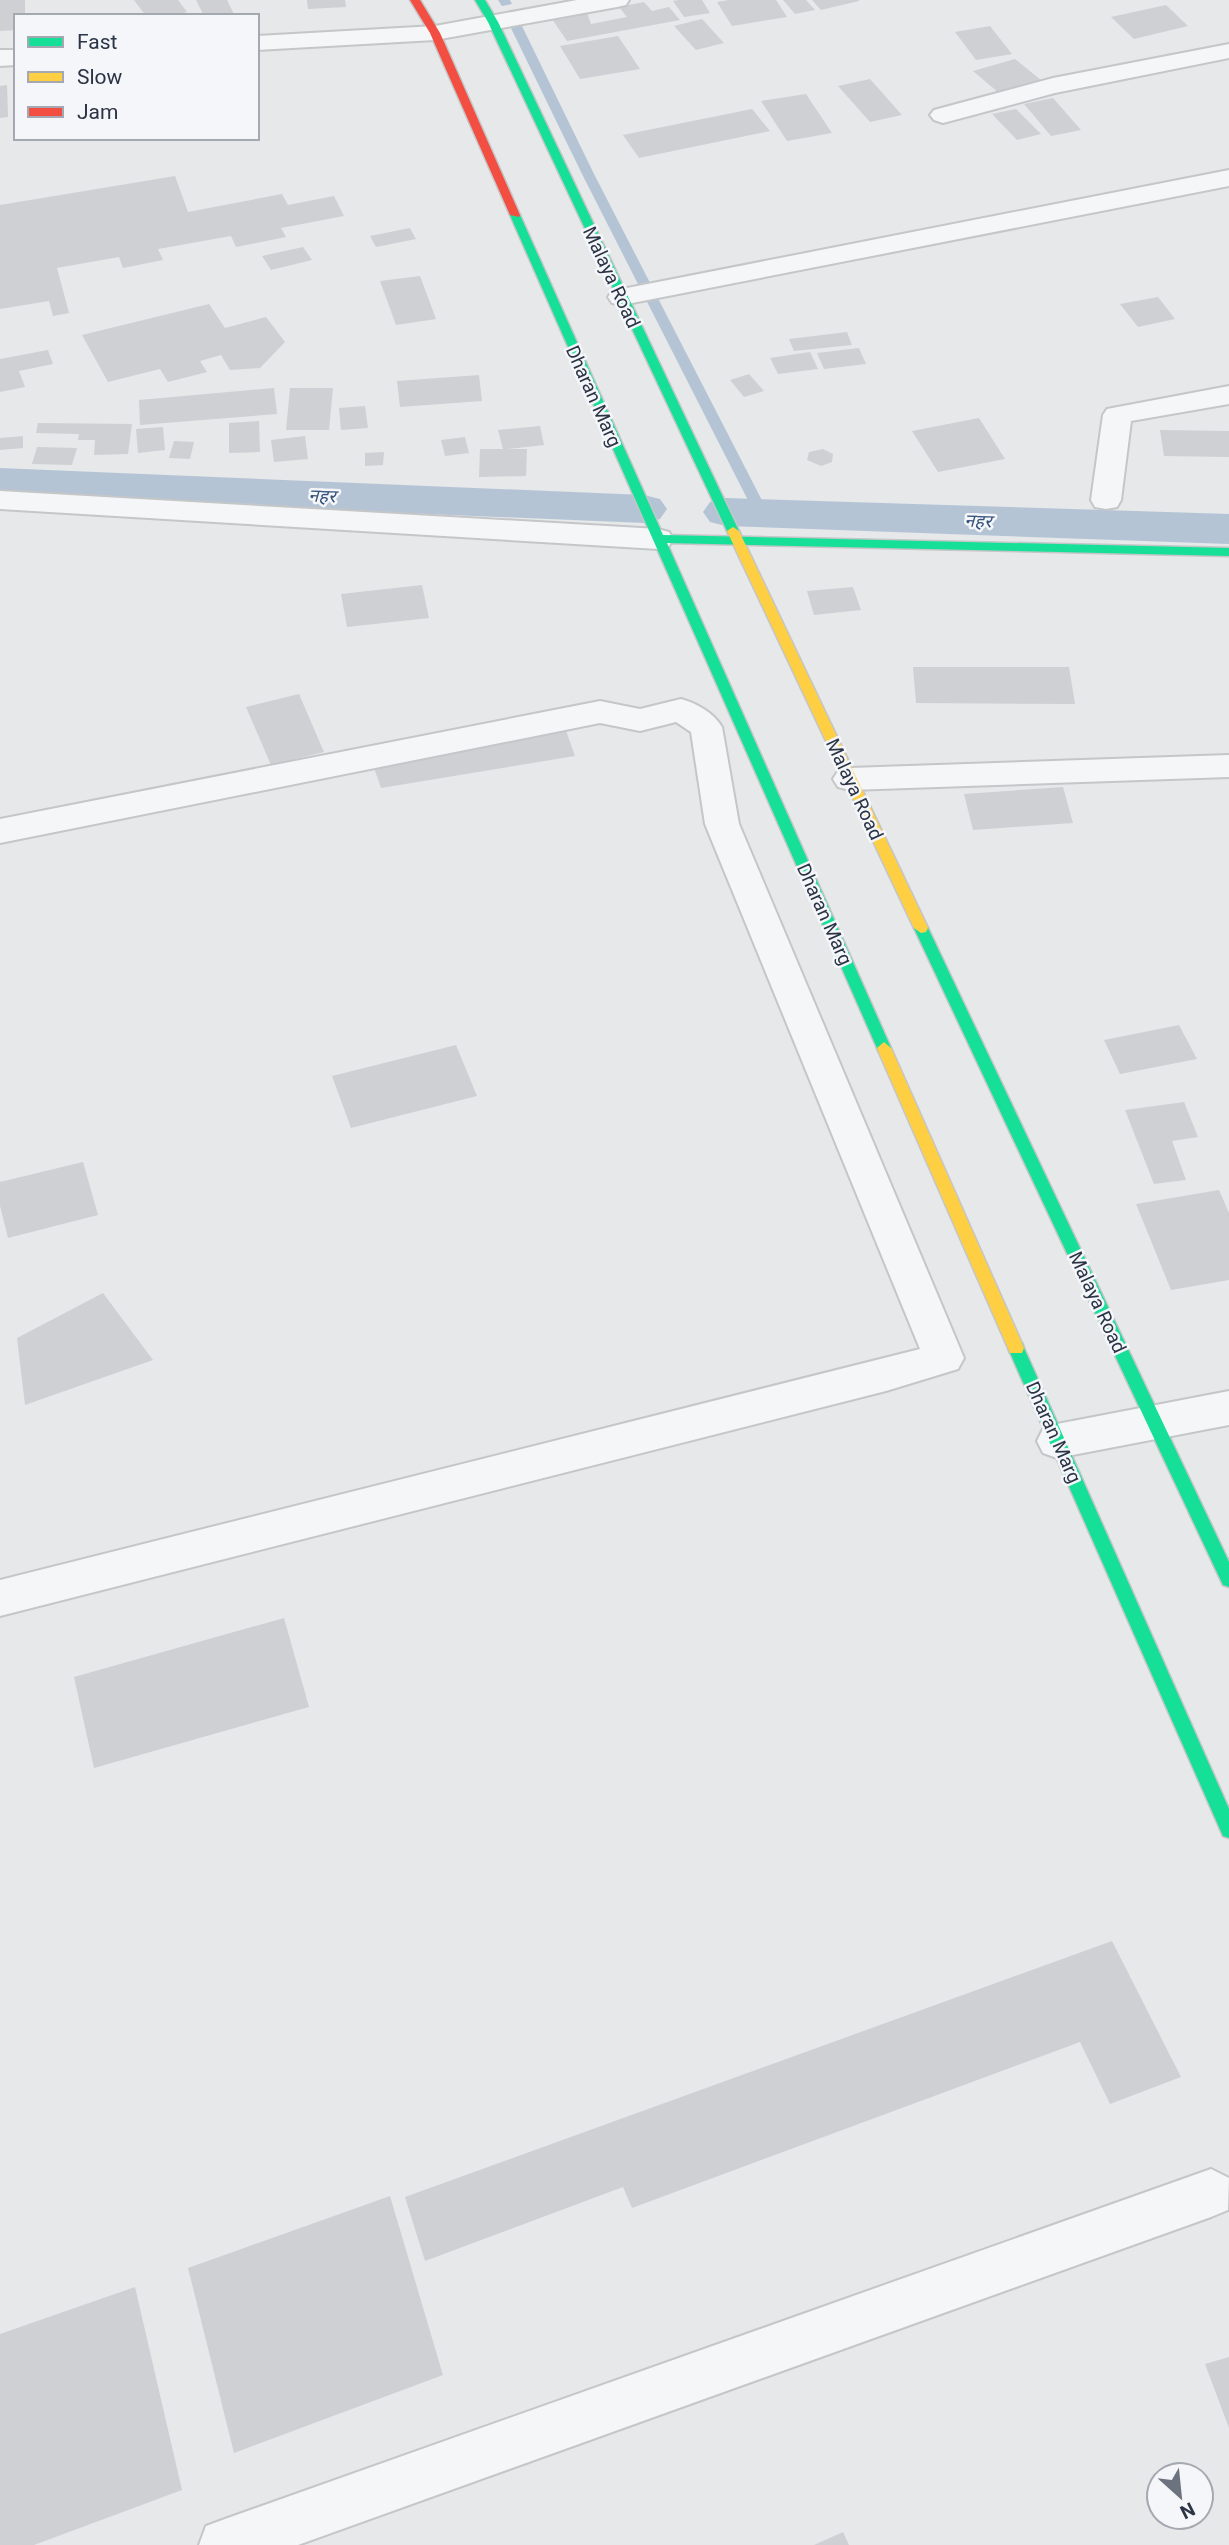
<svg xmlns="http://www.w3.org/2000/svg" width="1229" height="2545" font-family="Roboto,'Noto Sans Devanagari',sans-serif">
  <style>
    .lines { fill: none; stroke-linecap: round; stroke-linejoin: round }
    .stream { fill: #b4c4d5; fill-rule: evenodd }
    .canal { fill: #b4c4d5; fill-rule: evenodd }
    .building { fill: #ced0d3 }
    .street-casing { stroke: #c4c6c8; stroke-width: 4 }
    .fast-casing { stroke: #c4c6c8; stroke-width: 3 }
    .slow-casing { stroke: #c4c6c8; stroke-width: 3 }
    .jam-casing { stroke: #c4c6c8; stroke-width: 3 }
    .street { fill: #f5f6f7; fill-rule: evenodd }
    .fast { fill: #16e098; fill-rule: evenodd }
    .slow { fill: #ffcf43; fill-rule: evenodd }
    .jam { fill: #f24e42; fill-rule: evenodd }
    .labels { text-anchor: middle; stroke-width: 5; stroke-linejoin: round; paint-order: stroke }
    .far-water-label { font-size: 18px; font-style: italic; fill: #34527a; stroke: #f4f6f9 }
    .street-label { font-size: 19px; fill: #2b3445; stroke: #f4f6f9 }
  </style>
  <rect width="100%" height="100%" fill="#e6e8ea"/>
  <g class="lines">
    <path class="stream" d="M 498,0 L 510,0 L 512,4 L 502,6 Z
      M 514,19 L 520,22 L 594,174 L 769,514 L 767,517 L 757,517 L 755,514 L 582,174 L 508,22 Z"/>
    <path class="canal" d="M 0,468 L 644,495 L 660,499 L 667,509 L 660,519 L 644,523 L 0,496 Z
      M 726,498 L 1229,514 L 1229,544 L 726,526 L 710,522 L 703,512 L 710,502 Z"/>
  </g>
  <path class="building" d="M 0,0 L 25,0 L 25,16 L 16,16 L 16,30 L 0,31 Z
    M 134,0 L 178,0 L 187,12 L 170,16 L 146,16 Z
    M 196,0 L 227,0 L 235,16 L 204,16 Z
    M 307,0 L 345,0 L 346,7 L 308,9 Z
    M 678,0 L 702,0 L 710,13 L 684,17 L 673,1 Z
    M 729,0 L 776,0 L 787,17 L 732,26 L 717,2 Z
    M 783,0 L 806,0 L 815,10 L 795,14 Z
    M 812,0 L 859,0 L 859,1 L 821,10 Z
    M 644,2 L 652,11 L 669,7 L 680,20 L 567,41 L 552,19 L 587,13 L 591,24 L 627,17 L 619,7 Z
    M 1166,5 L 1188,26 L 1134,39 L 1111,17 Z
    M 702,19 L 724,43 L 696,50 L 674,26 Z
    M 990,26 L 1012,54 L 976,60 L 955,32 Z
    M 618,36 L 640,69 L 580,79 L 560,46 Z
    M 1015,59 L 1042,81 L 999,93 L 973,71 Z
    M 870,79 L 902,115 L 870,122 L 838,86 Z
    M 7,85 L 8,117 L 0,118 L 0,86 Z
    M 806,94 L 832,133 L 787,141 L 761,101 Z
    M 1053,98 L 1081,130 L 1051,136 L 1024,104 Z
    M 752,109 L 770,131 L 639,158 L 623,135 Z
    M 1016,109 L 1041,134 L 1017,140 L 992,114 Z
    M 175,176 L 188,212 L 282,194 L 288,205 L 334,196 L 344,216 L 281,228 L 286,237 L 236,247 L 231,236 L 158,249 L 163,260 L 123,268 L 119,257 L 57,268 L 69,313 L 53,316 L 49,301 L 0,309 L 0,205 Z
    M 410,228 L 416,239 L 376,247 L 370,236 Z
    M 303,247 L 312,260 L 271,270 L 262,256 Z
    M 420,276 L 436,319 L 396,325 L 380,281 Z
    M 1158,297 L 1175,319 L 1138,327 L 1120,304 Z
    M 209,304 L 225,328 L 266,317 L 285,342 L 260,368 L 230,370 L 221,355 L 200,361 L 207,372 L 168,382 L 160,369 L 108,382 L 82,335 Z
    M 847,332 L 852,345 L 794,351 L 789,339 Z
    M 859,348 L 866,364 L 824,369 L 817,353 Z
    M 48,350 L 53,364 L 19,371 L 25,387 L 0,392 L 0,359 Z
    M 810,352 L 818,369 L 778,374 L 770,358 Z
    M 749,374 L 764,391 L 744,397 L 730,380 Z
    M 479,375 L 482,401 L 400,407 L 397,381 Z
    M 274,388 L 277,414 L 140,425 L 139,400 Z
    M 290,388 L 333,388 L 329,430 L 286,430 Z
    M 365,406 L 368,428 L 341,430 L 339,408 Z
    M 979,418 L 1005,459 L 938,472 L 912,431 Z
    M 259,421 L 260,452 L 229,453 L 229,423 Z
    M 38,423 L 132,424 L 128,454 L 94,455 L 95,440 L 78,440 L 79,434 L 36,433 Z
    M 540,426 L 544,445 L 507,449 L 527,449 L 526,476 L 479,477 L 480,449 L 503,449 L 498,430 Z
    M 163,427 L 165,450 L 138,453 L 136,429 Z
    M 1160,430 L 1229,431 L 1229,457 L 1164,456 Z
    M 23,436 L 23,448 L 0,450 L 0,438 Z
    M 305,436 L 308,459 L 274,462 L 271,440 Z
    M 465,437 L 469,453 L 445,456 L 441,440 Z
    M 174,441 L 194,442 L 190,459 L 169,458 Z
    M 37,447 L 77,448 L 72,465 L 32,464 Z
    M 823,449 L 833,454 L 832,462 L 821,466 L 807,460 L 809,452 Z
    M 384,452 L 383,465 L 365,466 L 365,453 Z
    M 422,585 L 429,618 L 347,627 L 341,594 Z
    M 853,587 L 861,610 L 814,615 L 807,591 Z
    M 913,667 L 1069,667 L 1075,704 L 916,703 Z
    M 299,694 L 324,752 L 271,765 L 246,707 Z
    M 564,725 L 575,756 L 381,788 L 373,765 Z
    M 1063,787 L 1073,823 L 973,830 L 964,794 Z
    M 1179,1025 L 1197,1059 L 1120,1074 L 1104,1040 Z
    M 456,1045 L 477,1096 L 351,1128 L 332,1076 Z
    M 1184,1102 L 1198,1137 L 1172,1141 L 1186,1180 L 1154,1184 L 1125,1110 Z
    M 83,1162 L 98,1215 L 8,1238 L 0,1206 L 0,1182 Z
    M 1219,1190 L 1229,1213 L 1229,1280 L 1171,1290 L 1136,1204 Z
    M 103,1293 L 153,1360 L 25,1405 L 17,1338 Z
    M 284,1618 L 309,1707 L 94,1768 L 74,1677 Z
    M 1112,1941 L 1181,2077 L 1110,2104 L 1080,2042 L 632,2208 L 623,2187 L 425,2261 L 405,2197 Z
    M 390,2196 L 443,2375 L 234,2453 L 188,2268 Z
    M 135,2287 L 182,2490 L 34,2545 L 0,2545 L 0,2334 Z
    M 1229,2357 L 1229,2428 L 1205,2364 Z
    M 843,2532 L 849,2545 L 814,2545 Z"/>
  <g class="lines">
    <g class="street-casing">
      <path id="street" d="M 577,0 L 629,0 L 626,5 L 617,7 L 435,40 L 257,50 L 257,36 L 435,26 Z
        M 1229,44 L 1229,58 L 1055,93 L 943,123 L 934,120 L 930,115 L 934,110 L 1053,78 Z
        M 0,50 L 16,50 L 16,65 L 0,66 Z
        M 1229,170 L 1229,186 L 622,305 L 612,303 L 608,297 L 612,291 L 622,289 Z
        M 1229,386 L 1229,404 L 1131,421 L 1121,500 L 1117,507 L 1106,509 L 1095,507 L 1091,500 L 1103,415 L 1107,409 Z
        M 0,491 L 658,529 L 669,532 L 673,539 L 669,546 L 658,549 L 0,509 Z
        M 681,699 C 696,703 714,713 722,727 L 739,824 L 964,1358 L 958,1369 L 886,1391 L 0,1616 L 0,1580 L 920,1349 L 705,824 L 691,732 L 676,722 L 640,731 L 600,723 L 0,843 L 0,819 L 600,701 L 640,709 Z
        M 1229,755 L 1229,777 L 850,790 L 838,787 L 833,779 L 838,771 L 850,768 Z
        M 1229,1391 L 1229,1425 L 1057,1458 L 1043,1453 L 1037,1441 L 1043,1429 L 1057,1424 Z
        M 1211,2169 L 1229,2178 L 1228,2210 L 1211,2217 L 298,2545 L 199,2545 L 206,2526 L 225,2519 Z"/>
    </g>
    <g class="fast-casing">
      <path id="fast" d="M 475,0 L 485,0 L 498,22 L 739,531 L 737,534 L 729,534 L 727,531 L 488,22 Z
        M 511,213 L 520,215 L 663,535 L 1229,548 L 1229,556 L 667,543 L 891,1048 L 889,1052 L 879,1052 L 877,1048 L 510,215 Z
        M 921,923 L 928,928 L 1229,1562 L 1229,1587 L 1223,1585 L 914,928 Z
        M 1016,1341 L 1022,1343 L 1024,1348 L 1229,1809 L 1229,1838 L 1223,1836 L 1008,1348 L 1010,1343 Z"/>
    </g>
    <g class="slow-casing">
      <path id="slow" d="M 733,527 L 739,531 L 928,928 L 926,932 L 921,933 L 914,928 L 727,531 Z
        M 884,1042 L 891,1048 L 1024,1348 L 1022,1353 L 1010,1353 L 1008,1348 L 877,1048 Z"/>
    </g>
    <g class="jam-casing">
      <path id="jam" d="M 410,0 L 420,0 L 440,33 L 520,215 L 519,217 L 510,215 L 430,33 Z"/>
    </g>
    <use href="#street" class="street"/>
    <use href="#fast" class="fast"/>
    <use href="#slow" class="slow"/>
    <use href="#jam" class="jam"/>
  </g>
  <g class="labels">
    <g class="far-water-label">
      <text transform="translate(322 496) rotate(2)" y="6">नहर</text>
      <text transform="translate(978 521) rotate(2)" y="6">नहर</text>
    </g>
    <g class="street-label">
      <text transform="translate(612 277) rotate(65)" y="7">Malaya Road</text>
      <text transform="translate(594 396) rotate(66)" y="7">Dharan Marg</text>
      <text transform="translate(855 789) rotate(65)" y="7">Malaya Road</text>
      <text transform="translate(825 914) rotate(66)" y="7">Dharan Marg</text>
      <text transform="translate(1098 1302) rotate(65)" y="7">Malaya Road</text>
      <text transform="translate(1054 1432) rotate(66)" y="7">Dharan Marg</text>
    </g>
  </g>
  <rect x="14" y="14" width="245" height="126" fill="#f4f6f9" stroke="#a4a8b1" stroke-width="2"/>
  <rect x="28" y="37" width="35" height="10" fill="#16e098" stroke="#a4a8b1" stroke-width="2"/>
  <text x="77" y="49" font-size="21" fill="#2b3445">Fast</text>
  <rect x="28" y="72" width="35" height="10" fill="#ffcf43" stroke="#a4a8b1" stroke-width="2"/>
  <text x="77" y="84" font-size="21" fill="#2b3445">Slow</text>
  <rect x="28" y="107" width="35" height="10" fill="#f24e42" stroke="#a4a8b1" stroke-width="2"/>
  <text x="77" y="119" font-size="21" fill="#2b3445">Jam</text>
  <g transform="translate(1180 2496) rotate(153)"><circle r="33" fill="#f4f6f9" stroke="#a4a8b1" stroke-width="2"/>
  <path d="M0-5L12 26L0 18L-12 26Z" fill="#6c737f"/>
  <text y="-10" font-size="19" font-weight="bold" text-anchor="middle" fill="#2b3445">N</text>
  </g>
</svg>
